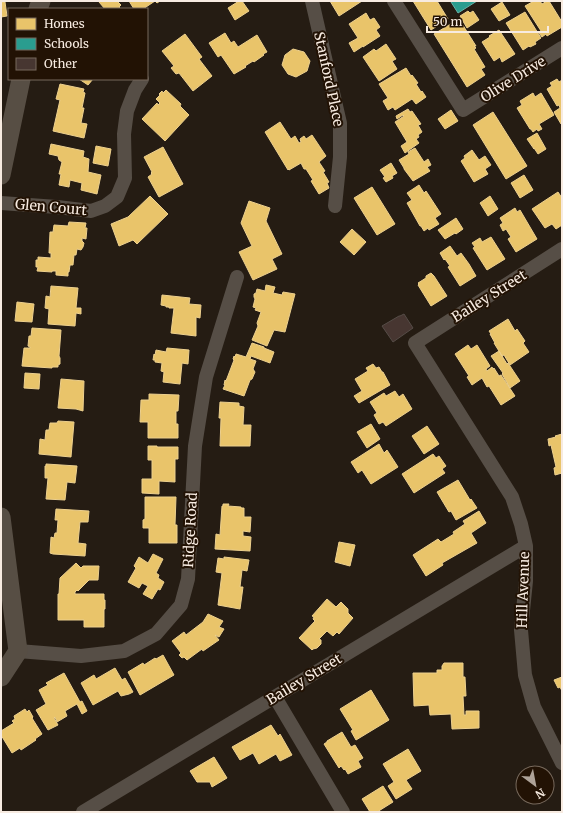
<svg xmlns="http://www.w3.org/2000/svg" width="563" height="813" font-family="Merriweather,serif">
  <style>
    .homes { fill: #e9c46a; stroke: #edd08e }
    .schools { fill: #2a9d8f; stroke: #68b4a8 }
    .building { fill: #473631; stroke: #554c47 }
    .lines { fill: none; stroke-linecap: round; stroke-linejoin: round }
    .street { stroke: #564e46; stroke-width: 14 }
    .secondary { stroke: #574e44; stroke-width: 19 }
    .labels { text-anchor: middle; stroke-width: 4; stroke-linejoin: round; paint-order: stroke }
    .street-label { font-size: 14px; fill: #f7ebe1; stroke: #221204 }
  </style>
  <rect width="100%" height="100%" fill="#251c13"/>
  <path class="homes" d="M 100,1 L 117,1 L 121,5 L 119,7 L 121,9 L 105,9 L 99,2 Z
    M 129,1 L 160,1 L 157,3 L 155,1 L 143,9 L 134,9 Z
    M 239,1 L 242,1 L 249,11 L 235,20 L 228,8 Z
    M 330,1 L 362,1 L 339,16 Z
    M 413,1 L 437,1 L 448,19 L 431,30 Z
    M 534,1 L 540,1 L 542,4 L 547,1 L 549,1 L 562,22 L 562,27 L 547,36 L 546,34 L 542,37 L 539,33 L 541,31 L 525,6 Z
    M 1,2 L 5,2 L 7,16 L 1,17 Z
    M 502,2 L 510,15 L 499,21 L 491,9 Z
    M 468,11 L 470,13 L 473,11 L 479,20 L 467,28 L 460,16 Z
    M 525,12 L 541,38 L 535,42 L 536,44 L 530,47 L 529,46 L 523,50 L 506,23 Z
    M 366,13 L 370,20 L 374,18 L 380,27 L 376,30 L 380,36 L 363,47 L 363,46 L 354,52 L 349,43 L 358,38 L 349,24 Z
    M 459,19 L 476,46 L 474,46 L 476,48 L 474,49 L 485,67 L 481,69 L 485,75 L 467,87 L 434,34 Z
    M 499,30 L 515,54 L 502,62 L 500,57 L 494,61 L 482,42 L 490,37 L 489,36 Z
    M 225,33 L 231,43 L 234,41 L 238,47 L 257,35 L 267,52 L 263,54 L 264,55 L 254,62 L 253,61 L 245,66 L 246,67 L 234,74 L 221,55 L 218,57 L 209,43 Z
    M 185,34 L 202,57 L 199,59 L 212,76 L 193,91 L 179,73 L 176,74 L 171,68 L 174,66 L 162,51 Z
    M 386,44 L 396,59 L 392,61 L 397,69 L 379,81 L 363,57 L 374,49 L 376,51 Z
    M 293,49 L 304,52 L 310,61 L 307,71 L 296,77 L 288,74 L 282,65 L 285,55 Z
    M 406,68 L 411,76 L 412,75 L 418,83 L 416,84 L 421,92 L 422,91 L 426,97 L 416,104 L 412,99 L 395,110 L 393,107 L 388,110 L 383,101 L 388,98 L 379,84 Z
    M 79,79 L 93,79 L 88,85 Z
    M 557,79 L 559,82 L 562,80 L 562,123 L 561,124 L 554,112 L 560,108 L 559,105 L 557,106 L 547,89 L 552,86 L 550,83 Z
    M 60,84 L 84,89 L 83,92 L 85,93 L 82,108 L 84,108 L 81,123 L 87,124 L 84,138 L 53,131 L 60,100 L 56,99 Z
    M 166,90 L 181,104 L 180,106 L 189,115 L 165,141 L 142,119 L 157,103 L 158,105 L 160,103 L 156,99 L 160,95 L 159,94 L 162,91 L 163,93 Z
    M 533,93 L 535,97 L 541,93 L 554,115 L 539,124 L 542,129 L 538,131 L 537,129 L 533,132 L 531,129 L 530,129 L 517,108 L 522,105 L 520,101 Z
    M 408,109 L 410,112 L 412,111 L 421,124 L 418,125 L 422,132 L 418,135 L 419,137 L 416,139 L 419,143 L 405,153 L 401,146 L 407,142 L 395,122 L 404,116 L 403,115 L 397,119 L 396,116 Z
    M 451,110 L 458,121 L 445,129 L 438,119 Z
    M 493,112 L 527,166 L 506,179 L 473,125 Z
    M 280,122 L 291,139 L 295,136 L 299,143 L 301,142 L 300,139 L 304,136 L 306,139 L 312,135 L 326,156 L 319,162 L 325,171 L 323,172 L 329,182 L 327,183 L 329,188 L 319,194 L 311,181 L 313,180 L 306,169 L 304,169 L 301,163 L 289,170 L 289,169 L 288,170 L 265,132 Z
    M 537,133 L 546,149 L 538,154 L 534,148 L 534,149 L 527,139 Z
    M 51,144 L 84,151 L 83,157 L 89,159 L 88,172 L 101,175 L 97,194 L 81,190 L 82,183 L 70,180 L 69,187 L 59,185 L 61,174 L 59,174 L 62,162 L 59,160 L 58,156 L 49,154 Z
    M 96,146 L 111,149 L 108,166 L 93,163 Z
    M 163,147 L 183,184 L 159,197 L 148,177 L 152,174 L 151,173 L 152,172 L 144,157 Z
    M 415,148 L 424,162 L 428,159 L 431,165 L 427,167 L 430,171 L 413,181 L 404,169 L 404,168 L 399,160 L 409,154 L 408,152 Z
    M 472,150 L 479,160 L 485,156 L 491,165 L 485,169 L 488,174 L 474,182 L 461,161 L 465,158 L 464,156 Z
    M 391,163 L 397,173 L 392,176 L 393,178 L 386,182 L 383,178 L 385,177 L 380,170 Z
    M 524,175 L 533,190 L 520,198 L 511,183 Z
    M 419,185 L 424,193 L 426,191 L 441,214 L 435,218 L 439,224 L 429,230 L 428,228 L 424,231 L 421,226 L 420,226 L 407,203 L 412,200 L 407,193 Z
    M 372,187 L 395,224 L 377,235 L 354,198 Z
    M 558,192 L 562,198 L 562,225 L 556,229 L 552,224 L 545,228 L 532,209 Z
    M 150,196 L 168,214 L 137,244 L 133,240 L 119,246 L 111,224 L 128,217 Z
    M 490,196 L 498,209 L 488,216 L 480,203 Z
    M 249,201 L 270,208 L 266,221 L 282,254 L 272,259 L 277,269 L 253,280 L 239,252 L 252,246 L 241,223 Z
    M 515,208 L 517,212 L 520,210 L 537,239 L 516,252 L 508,239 L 511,237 L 506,229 L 503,231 L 500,225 L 503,223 L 500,218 Z
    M 456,218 L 463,229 L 456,234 L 455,233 L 445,239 L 438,230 Z
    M 69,222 L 86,223 L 85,228 L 87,228 L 86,239 L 82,238 L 82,241 L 84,243 L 83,247 L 81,250 L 77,249 L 76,255 L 74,255 L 73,265 L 70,265 L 69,272 L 68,272 L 68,276 L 56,275 L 56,271 L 52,271 L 52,272 L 37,271 L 38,267 L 36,267 L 36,260 L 38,260 L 38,257 L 51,258 L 51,253 L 49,253 L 50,232 L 53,232 L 54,225 L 68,226 Z
    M 352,229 L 366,242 L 354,255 L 340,242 Z
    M 491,237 L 505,259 L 487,270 L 473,248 L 475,247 L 472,243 L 480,238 L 482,242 Z
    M 450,246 L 457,256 L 461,253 L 469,264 L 476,276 L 460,286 L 448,267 L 450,266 L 445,259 L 444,260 L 440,253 Z
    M 431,273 L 434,276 L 447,296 L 431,306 L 418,285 L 419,284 L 418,283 L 426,278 L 426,276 Z
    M 266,285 L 275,287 L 273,293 L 282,295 L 283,292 L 295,294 L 285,332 L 274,330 L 267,346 L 252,340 L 258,326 L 257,323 L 261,312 L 255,310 L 256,308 L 253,307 L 255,299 L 254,297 L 254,294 L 256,293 L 257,289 L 265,291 Z
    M 51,286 L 78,288 L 76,308 L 81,308 L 81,314 L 76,313 L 75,326 L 48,324 L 49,309 L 45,308 L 46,296 L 50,297 Z
    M 162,295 L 190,298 L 189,304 L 201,305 L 200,318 L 196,317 L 196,336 L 171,333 L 174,308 L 169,308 L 169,307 L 166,307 L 166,306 L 161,305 Z
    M 17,302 L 34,304 L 32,322 L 15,321 Z
    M 508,319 L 515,331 L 517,329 L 525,341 L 523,343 L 529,352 L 510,365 L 504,355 L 502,356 L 494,343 L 495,343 L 490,334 L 491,334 L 489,331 Z
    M 32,328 L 61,330 L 59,356 L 60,358 L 60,364 L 58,365 L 58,367 L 52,367 L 52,368 L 22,366 L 24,348 L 30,348 L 30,347 L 28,346 L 29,336 L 31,336 Z
    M 252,343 L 264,347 L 264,348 L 274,352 L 270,363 L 251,356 L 250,359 L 256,361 L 253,369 L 255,372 L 252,379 L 250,380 L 244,396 L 223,389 L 225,385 L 224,385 L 225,380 L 226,381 L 234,360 L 233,359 L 234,356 L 235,357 L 236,354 L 246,357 Z
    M 468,345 L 471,349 L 477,345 L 490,366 L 486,369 L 487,371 L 492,367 L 493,369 L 494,368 L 499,376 L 501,375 L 515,396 L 501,405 L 489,386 L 487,387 L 482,378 L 472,385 L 467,377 L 469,376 L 455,354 Z
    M 167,348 L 189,350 L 188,364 L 182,363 L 180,384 L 163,382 L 164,372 L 161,371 L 162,363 L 155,362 L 155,360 L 153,360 L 154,354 L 155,355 L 156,350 L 166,352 Z
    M 499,351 L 507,364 L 508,363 L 520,381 L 510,388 L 502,374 L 503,373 L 491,356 Z
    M 373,364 L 376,368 L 379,367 L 382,372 L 383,372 L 390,385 L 359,403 L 354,396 L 362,391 L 355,379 L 368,371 L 366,368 Z
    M 25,373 L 40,374 L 39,389 L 24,388 Z
    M 61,379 L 84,381 L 83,411 L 76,409 L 58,408 Z
    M 395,391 L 399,397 L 403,394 L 412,409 L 386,426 L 383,422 L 379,424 L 374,415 L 377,413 L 370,402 L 384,393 L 386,396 Z
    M 149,394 L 179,395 L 178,411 L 176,411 L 176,424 L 178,424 L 178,438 L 148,438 L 148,422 L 140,422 L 141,400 L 149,400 Z
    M 220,402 L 239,403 L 239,406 L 244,407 L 243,425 L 251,425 L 250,446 L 220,446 L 221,418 L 219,418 Z
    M 58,421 L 74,422 L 71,457 L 39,454 L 40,439 L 45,440 L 46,430 L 49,430 L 50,423 L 57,423 Z
    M 371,424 L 380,439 L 367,448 L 357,432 Z
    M 427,426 L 439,444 L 424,454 L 412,436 Z
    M 562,434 L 562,473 L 555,475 L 554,468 L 556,467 L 551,445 L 549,446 L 548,439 L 556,437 L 555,436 Z
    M 379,444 L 384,453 L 387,450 L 398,467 L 371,484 L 362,470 L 358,473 L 351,462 Z
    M 148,446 L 157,446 L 157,447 L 178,447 L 178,459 L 175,459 L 175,482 L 159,481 L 159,494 L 142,493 L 142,479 L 152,479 L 152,460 L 148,460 Z
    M 433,454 L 436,458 L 439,456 L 446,466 L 442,469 L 445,473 L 414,493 L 402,474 Z
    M 46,464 L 77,466 L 75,483 L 67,482 L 65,500 L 46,499 L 48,478 L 45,478 L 45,466 L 46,466 Z
    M 458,480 L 470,500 L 471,499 L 477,508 L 456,520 L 451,511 L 449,512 L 437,492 Z
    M 145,497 L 176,497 L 175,525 L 177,525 L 177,543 L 149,543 L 149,528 L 143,528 L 143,520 L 145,519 Z
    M 223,504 L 229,504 L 228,506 L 241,507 L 241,508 L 244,508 L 244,517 L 251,517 L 250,532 L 243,531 L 243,536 L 251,537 L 250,551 L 215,549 L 216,534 L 220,535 L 222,506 L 223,506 Z
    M 56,509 L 89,511 L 88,522 L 80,522 L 78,543 L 86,544 L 85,556 L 53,554 L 50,553 L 51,537 L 54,538 L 55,533 L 57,533 L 58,520 L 55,520 Z
    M 479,511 L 486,523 L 471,533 L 477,543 L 442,563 L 443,565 L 426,576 L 413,555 L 438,539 L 441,542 L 454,534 L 453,532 L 465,524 L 463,521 Z
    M 339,542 L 355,545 L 350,566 L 335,562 Z
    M 153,554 L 163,559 L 156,573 L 159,575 L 158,578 L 164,582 L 160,590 L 158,589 L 152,599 L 143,594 L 148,586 L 142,583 L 139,588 L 128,582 L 136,568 L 134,566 L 139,557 L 148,563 Z
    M 224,557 L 249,560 L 247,571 L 242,570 L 240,587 L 243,587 L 240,609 L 218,605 L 222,573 L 216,572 L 218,558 L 224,559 Z
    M 76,563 L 81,568 L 83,566 L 99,566 L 98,580 L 89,580 L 78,591 L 77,590 L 75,592 L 75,594 L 104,594 L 104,600 L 105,600 L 105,609 L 104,609 L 104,627 L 84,627 L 84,620 L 58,620 L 58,594 L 59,594 L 60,578 Z
    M 327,599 L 336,607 L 341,602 L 348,609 L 348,613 L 353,618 L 339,634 L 337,632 L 333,636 L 327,631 L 319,639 L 321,640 L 321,644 L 317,648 L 313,649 L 312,650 L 299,638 L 315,621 L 313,619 L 314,617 L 312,616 Z
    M 208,614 L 223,621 L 219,627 L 224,629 L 219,637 L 215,635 L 219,640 L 203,651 L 202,649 L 187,660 L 184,657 L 182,658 L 179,655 L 181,653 L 172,641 L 184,632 L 186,635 L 203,622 Z
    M 163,655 L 174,675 L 140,695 L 128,672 L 143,663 L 144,665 L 155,658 L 156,659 Z
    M 444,663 L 463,663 L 463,677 L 465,677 L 466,696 L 463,696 L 464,715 L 466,715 L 466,711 L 479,711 L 479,728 L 452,729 L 451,714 L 430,715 L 429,705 L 414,706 L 413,673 L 437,673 L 437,670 L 442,670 L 442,666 Z
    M 115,668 L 122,680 L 125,678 L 133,692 L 129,694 L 121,696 L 118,691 L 93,705 L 81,683 L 94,675 L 96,679 Z
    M 64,673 L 80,702 L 82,701 L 87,711 L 82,714 L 77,704 L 65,711 L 67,716 L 57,722 L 55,717 L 54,718 L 58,725 L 48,730 L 36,710 L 46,704 L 39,690 L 48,685 L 46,683 Z
    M 562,677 L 562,691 L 560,687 L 558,688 L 554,680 Z
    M 371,690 L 389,720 L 356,740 L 351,731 L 353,730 L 340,709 Z
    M 25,709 L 27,712 L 29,710 L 33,717 L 32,718 L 42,734 L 35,739 L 36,740 L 21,750 L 20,748 L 12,753 L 1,735 L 1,731 L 14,723 L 12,721 L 15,719 L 14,716 Z
    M 271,725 L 278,736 L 280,734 L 292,755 L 280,761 L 276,754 L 259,764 L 253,753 L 240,760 L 232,747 Z
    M 342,732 L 351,747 L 355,745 L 363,758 L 358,761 L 361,767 L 348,774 L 345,769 L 344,770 L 341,766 L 339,768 L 324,744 L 327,742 L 327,741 Z
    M 408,749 L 421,771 L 406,780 L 412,789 L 396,799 L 388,786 L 394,782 L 383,764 Z
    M 214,757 L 227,778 L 212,787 L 210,782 L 197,782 L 190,771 Z
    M 383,786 L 393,802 L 377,812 L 370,812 L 362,799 Z"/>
  <path class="schools" d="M 453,1 L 477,1 L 458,13 L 451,2 Z"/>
  <path class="building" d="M 404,314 L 413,328 L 393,342 L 382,326 L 399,316 L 400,316 Z"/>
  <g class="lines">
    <path class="street" d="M 312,1 L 340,123 L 340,157 L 335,206
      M 394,1 L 463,110 L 562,48
      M 1,203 L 57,207 L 91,211 L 105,206 L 117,197 L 125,178 L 124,134 L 127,111 L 135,90 L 142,79
      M 562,249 L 415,343 L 512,497 L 521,524 L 526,546 L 526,581 L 521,630 L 525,675 L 534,707 L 562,763
      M 18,651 L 81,656 L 124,651 L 156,634 L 181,605 L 188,579 L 195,446 L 206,377 L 237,277
      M 275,697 L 343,812
      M 83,812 L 526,546"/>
    <path class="secondary" d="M 38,9 L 41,1
      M 1,175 L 21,79
      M 1,517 L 18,651 L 1,677"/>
  </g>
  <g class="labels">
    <g class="street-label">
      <text transform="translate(329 79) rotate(78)" y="5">Stanford Place</text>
      <text transform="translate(513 79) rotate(-32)" y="5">Olive Drive</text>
      <text transform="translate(51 207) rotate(5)" y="5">Glen Court</text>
      <text transform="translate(489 296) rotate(-32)" y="5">Bailey Street</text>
      <text transform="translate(190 530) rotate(-87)" y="5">Ridge Road</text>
      <text transform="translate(523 590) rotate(-88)" y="5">Hill Avenue</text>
      <text transform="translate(304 679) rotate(-31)" y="5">Bailey Street</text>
    </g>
  </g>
  <rect width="563" height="813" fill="none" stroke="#f7ebe1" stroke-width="4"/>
  <rect x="8" y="8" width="140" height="72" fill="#221204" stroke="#77695c"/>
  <rect x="16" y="18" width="20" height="12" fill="#e9c46a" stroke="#77695c"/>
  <text x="44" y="28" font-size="12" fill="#f7ebe1">Homes</text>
  <rect x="16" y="38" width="20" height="12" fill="#2a9d8f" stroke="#77695c"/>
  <text x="44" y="48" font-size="12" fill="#f7ebe1">Schools</text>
  <rect x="16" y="58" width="20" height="12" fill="#473631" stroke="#77695c"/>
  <text x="44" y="68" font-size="12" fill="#f7ebe1">Other</text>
  <g transform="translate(535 785) rotate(148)"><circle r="19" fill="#221204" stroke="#77695c"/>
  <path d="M0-3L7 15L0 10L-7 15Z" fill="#aea399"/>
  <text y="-6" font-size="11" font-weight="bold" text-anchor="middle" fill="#f7ebe1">N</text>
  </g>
  <path d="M427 26v6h121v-6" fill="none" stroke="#f7ebe1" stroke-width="2"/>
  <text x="433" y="26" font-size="12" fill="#f7ebe1" stroke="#221204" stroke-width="3" paint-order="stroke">50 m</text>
</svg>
